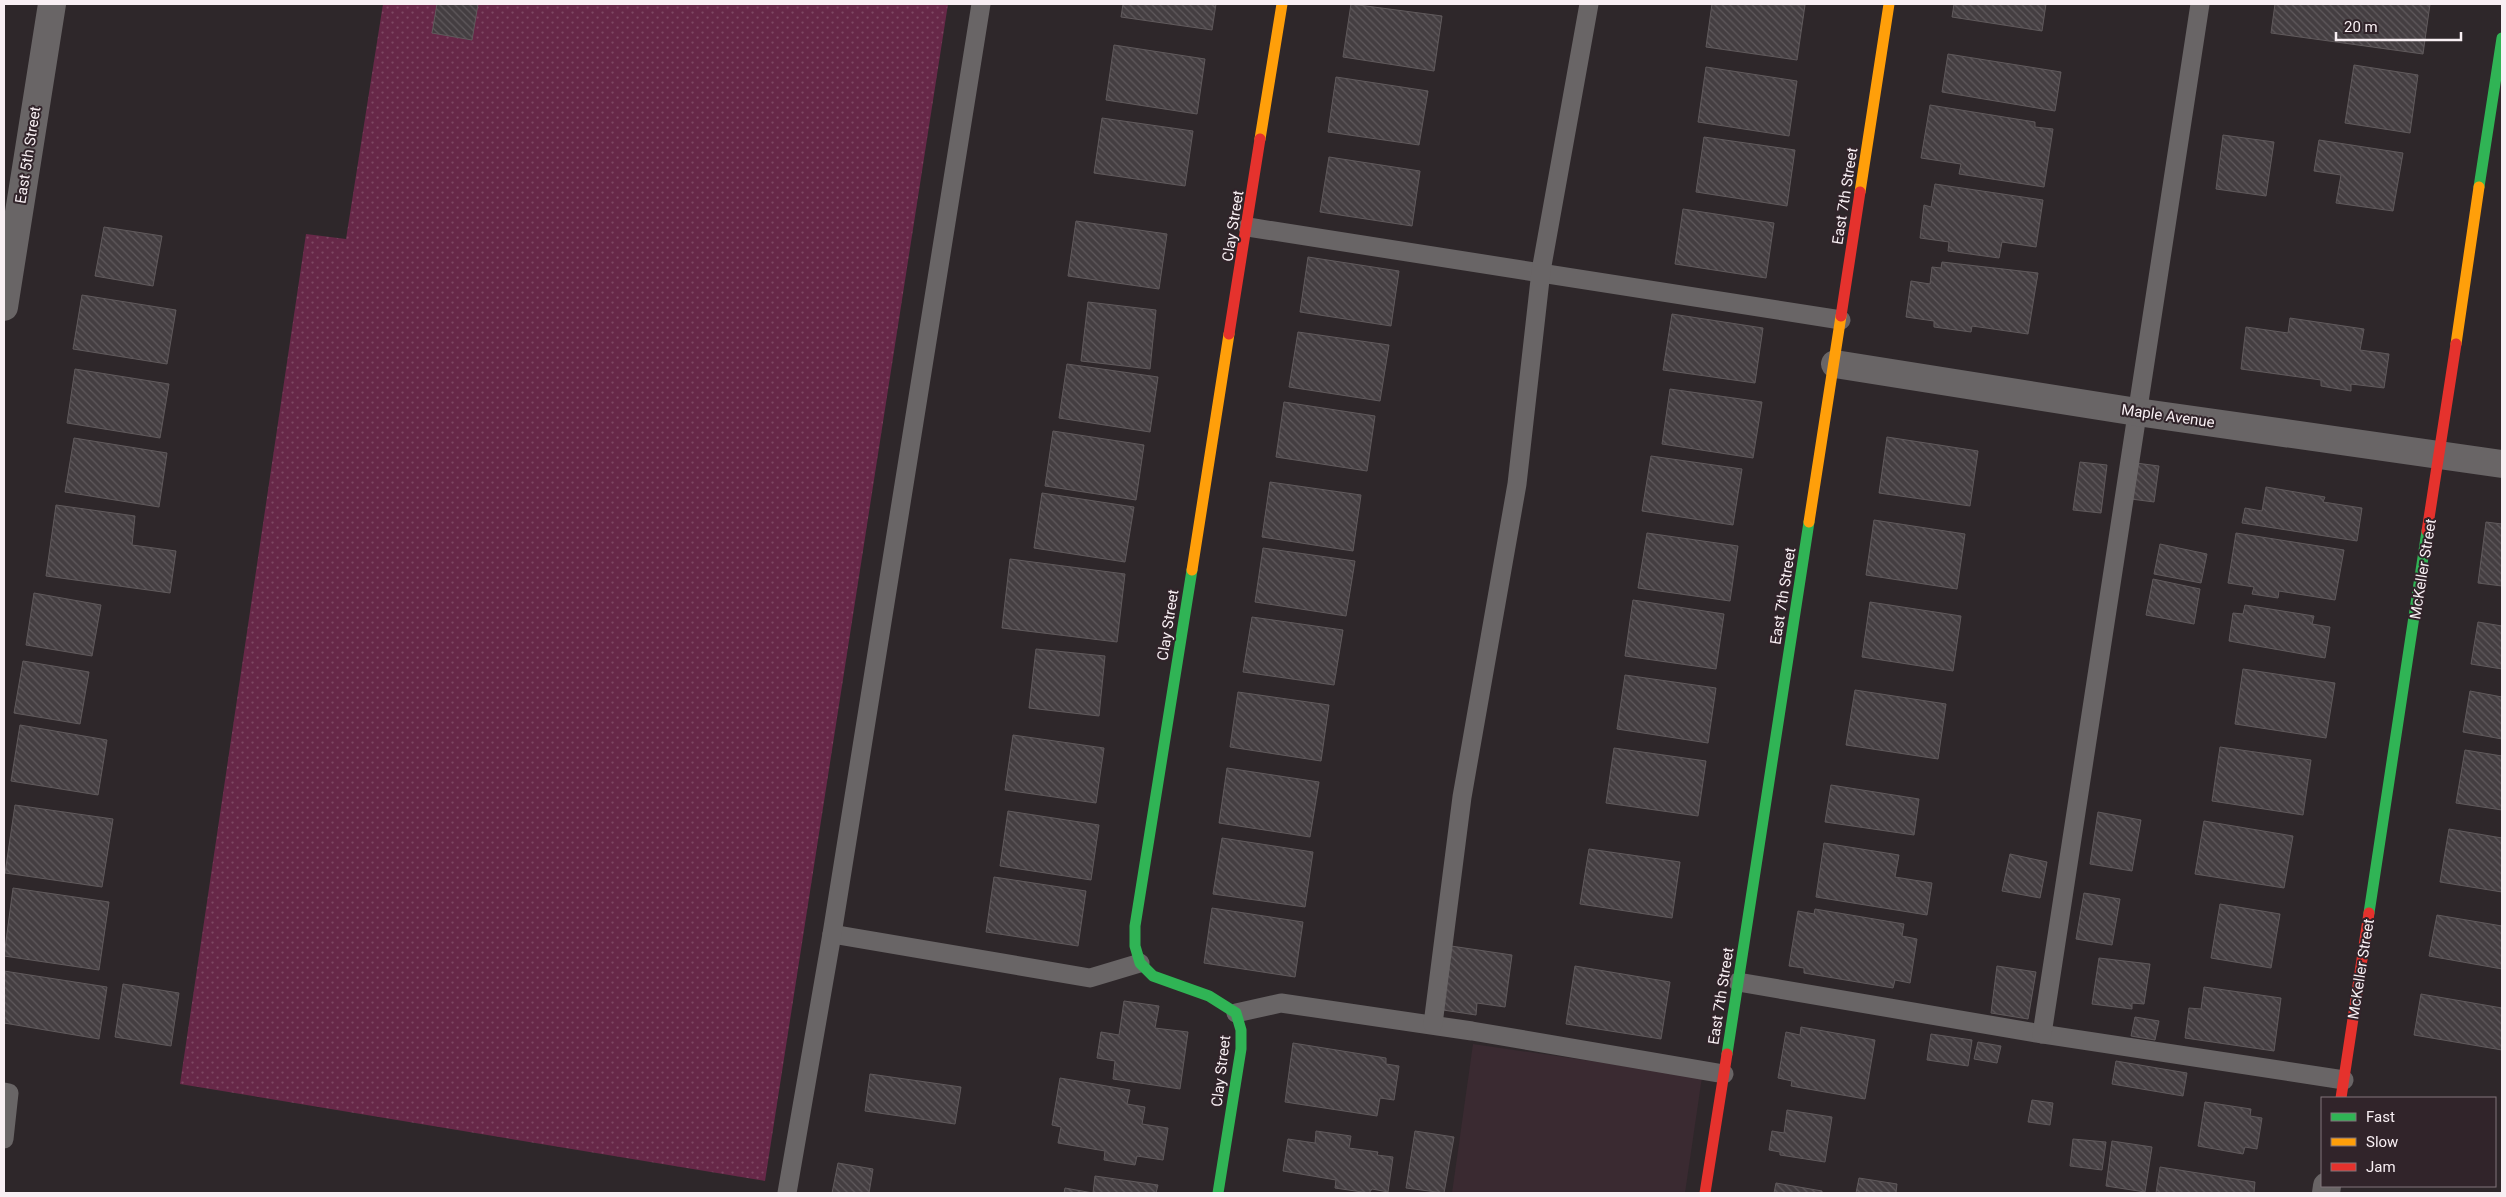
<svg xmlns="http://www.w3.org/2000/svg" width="2506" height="1197" font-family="Roboto,sans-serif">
<defs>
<pattern id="grass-dots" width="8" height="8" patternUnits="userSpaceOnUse" patternTransform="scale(1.25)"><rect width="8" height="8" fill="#672848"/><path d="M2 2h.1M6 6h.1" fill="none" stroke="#7e4863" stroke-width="1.8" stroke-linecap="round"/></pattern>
<pattern id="building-back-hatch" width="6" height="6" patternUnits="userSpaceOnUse" patternTransform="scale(1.25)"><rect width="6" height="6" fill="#443e41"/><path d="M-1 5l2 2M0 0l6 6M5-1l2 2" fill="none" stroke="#605a5d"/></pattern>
</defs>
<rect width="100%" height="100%" fill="#2e272a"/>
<path fill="#3a2a31" d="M 1473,1044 L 1702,1077 L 1685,1193 L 1452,1193 Z"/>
<path fill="url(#grass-dots)" d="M 383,4 L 948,4 L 765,1181 L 180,1084 L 306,234 L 346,239 Z"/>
<g fill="url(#building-back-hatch)" stroke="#605a5c">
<path d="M 437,4 L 478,4 L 472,40 L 432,33 Z"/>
<path d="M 1123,4 L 1216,4 L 1212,30 L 1121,17 Z"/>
<path d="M 1351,4 L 1442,16 L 1434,71 L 1343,57 Z"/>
<path d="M 1712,4 L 1805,5 L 1797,60 L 1706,47 Z"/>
<path d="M 1954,4 L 2046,4 L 2042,31 L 1952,17 Z"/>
<path d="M 2275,4 L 2430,4 L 2423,54 L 2271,33 Z"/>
<path d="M 1114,45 L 1205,59 L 1197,114 L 1106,100 Z"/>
<path d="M 1948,54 L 2061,72 L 2055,111 L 1942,92 Z"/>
<path d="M 2354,65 L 2418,75 L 2410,133 L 2345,123 Z"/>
<path d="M 1706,67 L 1797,81 L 1789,136 L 1698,122 Z"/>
<path d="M 1336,77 L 1428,91 L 1419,145 L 1328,132 Z"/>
<path d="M 1930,105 L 2035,122 L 2035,127 L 2053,129 L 2044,187 L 1959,174 L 1961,164 L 1921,158 Z"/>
<path d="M 1102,118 L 1193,131 L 1185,186 L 1094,173 Z"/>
<path d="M 2223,135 L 2274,142 L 2266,196 L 2216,189 Z"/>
<path d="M 1704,137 L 1795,150 L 1787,206 L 1696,192 Z"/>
<path d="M 2319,140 L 2403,153 L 2393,211 L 2336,203 L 2341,175 L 2314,171 Z"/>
<path d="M 1329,157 L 1420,171 L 1412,226 L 1320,212 Z"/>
<path d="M 1935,184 L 2043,200 L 2036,247 L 2002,242 L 1999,258 L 1948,251 L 1949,242 L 1920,238 L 1924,205 L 1931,207 Z"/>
<path d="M 1683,209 L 1774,223 L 1766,278 L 1675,264 Z"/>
<path d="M 1076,221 L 1167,234 L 1159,289 L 1068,276 Z"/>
<path d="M 104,227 L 162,236 L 153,286 L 95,276 Z"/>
<path d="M 1308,257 L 1399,271 L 1391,326 L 1300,312 Z"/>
<path d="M 1942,262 L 2038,273 L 2028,334 L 1972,326 L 1971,332 L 1934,327 L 1934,321 L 1906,317 L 1911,281 L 1930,284 L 1932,267 L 1941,268 Z"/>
<path d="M 82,295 L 176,310 L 167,364 L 73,349 Z"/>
<path d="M 1088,302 L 1156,310 L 1150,369 L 1081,361 Z"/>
<path d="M 1672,314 L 1763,328 L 1755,383 L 1663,370 Z"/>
<path d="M 2290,318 L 2364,329 L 2360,350 L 2389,354 L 2384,388 L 2351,384 L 2351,391 L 2321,386 L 2321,380 L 2241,369 L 2246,327 L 2288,333 Z"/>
<path d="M 1298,332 L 1389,345 L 1380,401 L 1289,387 Z"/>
<path d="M 1067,364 L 1158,377 L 1150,432 L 1059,418 Z"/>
<path d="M 75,369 L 169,384 L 160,438 L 67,423 Z"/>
<path d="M 1670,389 L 1762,402 L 1753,458 L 1662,444 Z"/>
<path d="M 1284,402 L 1375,416 L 1367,471 L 1276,457 Z"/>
<path d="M 1053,431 L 1144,445 L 1136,500 L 1045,486 Z"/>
<path d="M 1887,437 L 1978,451 L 1970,506 L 1879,493 Z"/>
<path d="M 74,438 L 167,453 L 159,507 L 65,492 Z"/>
<path d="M 1651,456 L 1742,469 L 1733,525 L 1642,511 Z"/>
<path d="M 2080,462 L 2107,465 L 2101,513 L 2073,510 Z"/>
<path d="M 2136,463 L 2159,466 L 2154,502 L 2131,499 Z"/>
<path d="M 1270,482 L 1361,495 L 1353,551 L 1262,537 Z"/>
<path d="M 2266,487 L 2325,497 L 2323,502 L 2362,508 L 2357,541 L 2242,523 L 2245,508 L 2262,511 Z"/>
<path d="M 1042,493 L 1134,507 L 1125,562 L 1034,548 Z"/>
<path d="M 56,505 L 135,516 L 132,545 L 176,551 L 170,593 L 46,576 Z"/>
<path d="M 1874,520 L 1965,534 L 1957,589 L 1866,575 Z"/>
<path d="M 2486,522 L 2502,524 L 2502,586 L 2478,583 Z"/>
<path d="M 1647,533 L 1738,546 L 1730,601 L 1638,588 Z"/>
<path d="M 2236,533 L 2344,550 L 2335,600 L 2279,591 L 2278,598 L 2252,594 L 2254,587 L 2228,583 Z"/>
<path d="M 2160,544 L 2207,554 L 2201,583 L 2154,574 Z"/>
<path d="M 1263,548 L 1355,561 L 1346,616 L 1255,602 Z"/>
<path d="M 1010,559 L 1125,574 L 1117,642 L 1002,628 Z"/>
<path d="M 2153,579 L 2200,589 L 2194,624 L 2146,615 Z"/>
<path d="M 34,593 L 101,605 L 92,656 L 26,645 Z"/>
<path d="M 1633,600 L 1724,614 L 1716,669 L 1625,656 Z"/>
<path d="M 1870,602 L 1961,616 L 1953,671 L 1862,657 Z"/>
<path d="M 2245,605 L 2314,616 L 2312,624 L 2330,627 L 2325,658 L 2229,641 L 2233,613 L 2243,614 Z"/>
<path d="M 1252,617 L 1343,630 L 1334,685 L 1243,672 Z"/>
<path d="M 2478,622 L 2502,626 L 2502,669 L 2471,664 Z"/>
<path d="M 1036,649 L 1105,656 L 1099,716 L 1029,708 Z"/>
<path d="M 23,661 L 89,672 L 80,724 L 14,713 Z"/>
<path d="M 2243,669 L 2335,683 L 2326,738 L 2235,724 Z"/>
<path d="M 1625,675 L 1716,688 L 1708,743 L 1617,729 Z"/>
<path d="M 1855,690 L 1946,704 L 1938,759 L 1846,745 Z"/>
<path d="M 2470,691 L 2502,697 L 2502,739 L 2463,732 Z"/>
<path d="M 1238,692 L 1329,705 L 1321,761 L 1230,747 Z"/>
<path d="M 20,725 L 107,740 L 98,795 L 11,781 Z"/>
<path d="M 1013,735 L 1104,748 L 1096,803 L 1005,790 Z"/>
<path d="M 2220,747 L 2311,760 L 2303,815 L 2212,801 Z"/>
<path d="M 1614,748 L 1706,761 L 1698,816 L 1606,803 Z"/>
<path d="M 2465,750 L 2502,756 L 2502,810 L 2456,803 Z"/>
<path d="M 1227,768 L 1319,782 L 1310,837 L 1219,823 Z"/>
<path d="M 1831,785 L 1919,799 L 1914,835 L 1825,822 Z"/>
<path d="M 15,805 L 113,819 L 102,887 L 5,873 Z"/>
<path d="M 1008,811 L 1099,825 L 1091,880 L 1000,866 Z"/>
<path d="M 2098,812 L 2141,820 L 2132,871 L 2090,864 Z"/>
<path d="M 2204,821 L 2293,836 L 2284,888 L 2195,874 Z"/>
<path d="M 2449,829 L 2502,838 L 2502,892 L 2440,882 Z"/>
<path d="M 1222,838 L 1313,852 L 1305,907 L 1213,894 Z"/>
<path d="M 1824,843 L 1899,855 L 1895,877 L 1932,883 L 1927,915 L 1816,897 Z"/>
<path d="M 1589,849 L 1680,862 L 1672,918 L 1580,904 Z"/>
<path d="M 2010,854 L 2047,862 L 2040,898 L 2002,891 Z"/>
<path d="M 994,877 L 1086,891 L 1078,946 L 986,932 Z"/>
<path d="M 13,888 L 109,902 L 99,970 L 4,956 Z"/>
<path d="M 2084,893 L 2120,899 L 2112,945 L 2076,939 Z"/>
<path d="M 2220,904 L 2280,914 L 2271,968 L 2211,958 Z"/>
<path d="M 1212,908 L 1303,922 L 1295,977 L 1204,963 Z"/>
<path d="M 1815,909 L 1904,924 L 1902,936 L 1917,939 L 1910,983 L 1895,980 L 1893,988 L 1804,973 L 1804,968 L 1789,966 L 1798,911 L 1814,914 Z"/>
<path d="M 2437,915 L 2502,926 L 2502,969 L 2429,956 Z"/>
<path d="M 1451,946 L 1512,955 L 1505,1007 L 1477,1003 L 1476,1015 L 1443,1010 Z"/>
<path d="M 2099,958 L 2150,964 L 2144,1004 L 2132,1003 L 2132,1009 L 2092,1004 Z"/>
<path d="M 1575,966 L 1670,982 L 1661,1039 L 1566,1024 Z"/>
<path d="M 1997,966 L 2036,972 L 2028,1019 L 1991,1013 Z"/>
<path d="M 4,971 L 107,987 L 99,1039 L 4,1023 Z"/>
<path d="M 123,984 L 179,993 L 171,1046 L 115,1037 Z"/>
<path d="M 2204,987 L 2281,998 L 2274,1051 L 2185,1038 L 2189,1008 L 2201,1009 Z"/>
<path d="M 2421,994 L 2502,1008 L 2502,1050 L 2414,1035 Z"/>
<path d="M 1124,1001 L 1159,1006 L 1155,1028 L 1188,1032 L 1180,1089 L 1113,1079 L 1115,1061 L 1097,1058 L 1101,1032 L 1119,1035 Z"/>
<path d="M 2135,1017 L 2159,1021 L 2155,1040 L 2131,1036 Z"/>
<path d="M 1801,1027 L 1875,1040 L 1865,1099 L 1791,1086 L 1792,1081 L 1778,1078 L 1786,1032 L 1800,1035 Z"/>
<path d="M 1931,1034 L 1972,1040 L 1968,1066 L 1927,1060 Z"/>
<path d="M 1978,1042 L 2001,1046 L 1997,1063 L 1974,1059 Z"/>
<path d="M 1293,1043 L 1386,1058 L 1386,1064 L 1399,1066 L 1394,1100 L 1380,1098 L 1377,1116 L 1285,1102 Z"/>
<path d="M 2116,1061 L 2187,1073 L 2183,1096 L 2112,1084 Z"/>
<path d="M 870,1074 L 961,1087 L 955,1124 L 865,1111 Z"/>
<path d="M 1060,1078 L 1130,1090 L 1127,1104 L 1145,1107 L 1142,1124 L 1168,1128 L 1163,1160 L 1137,1156 L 1135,1165 L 1104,1160 L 1105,1151 L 1058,1143 L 1061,1127 L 1052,1125 Z"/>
<path d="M 2032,1100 L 2053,1103 L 2050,1125 L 2028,1122 Z"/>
<path d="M 2205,1102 L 2251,1109 L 2250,1116 L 2262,1118 L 2257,1149 L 2245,1147 L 2243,1154 L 2198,1146 Z"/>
<path d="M 1787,1110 L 1832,1117 L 1825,1162 L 1780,1155 L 1780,1152 L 1769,1150 L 1772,1131 L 1784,1133 Z"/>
<path d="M 1316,1131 L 1351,1136 L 1349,1148 L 1378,1152 L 1377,1155 L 1393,1157 L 1388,1192 L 1372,1189 L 1369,1193 L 1335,1188 L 1336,1180 L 1283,1171 L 1288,1139 L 1315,1143 Z"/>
<path d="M 1415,1131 L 1454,1137 L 1444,1193 L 1406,1188 Z"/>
<path d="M 2073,1139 L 2106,1142 L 2102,1170 L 2070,1166 Z"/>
<path d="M 2112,1141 L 2152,1147 L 2145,1192 L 2106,1186 Z"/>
<path d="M 838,1163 L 873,1169 L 869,1193 L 832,1193 Z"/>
<path d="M 2160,1167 L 2255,1182 L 2254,1193 L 2156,1193 Z"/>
<path d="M 1095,1176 L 1158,1185 L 1156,1193 L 1064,1193 L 1065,1188 L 1093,1193 Z"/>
<path d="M 1859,1178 L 1897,1184 L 1896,1193 L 1856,1193 Z"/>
<path d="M 1776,1183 L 1822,1191 L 1822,1193 L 1774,1193 Z"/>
</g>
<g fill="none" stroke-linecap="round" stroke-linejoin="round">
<g stroke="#696566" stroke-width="19">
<path d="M 1248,227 L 1841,320"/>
<path d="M 832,934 L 1090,978 L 1140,963"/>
<path d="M 1738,982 L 2042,1034 L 2344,1080"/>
<path d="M 1236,1013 L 1281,1003 L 1472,1031 L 1724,1074"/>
<path d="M 1433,1024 L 1462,797 L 1517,484 L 1541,271 L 1589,4"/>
<path d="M 2042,1034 L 2200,4"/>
<path d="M 4,1092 L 9,1093 L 4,1139"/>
<path d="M 787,1193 L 832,934 L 981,4"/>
</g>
<g stroke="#696566" stroke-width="28">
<path d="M 4,307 L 52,4"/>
<path d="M 1835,364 L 2137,412 L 2502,464"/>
<path d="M 2326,1193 L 2327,1186"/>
</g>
<g stroke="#30b455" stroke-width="11">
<path d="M 2479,187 L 2502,38"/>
<path d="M 1192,570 L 1135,926 L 1135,946 L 1140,963 L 1153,976 L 1209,996 L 1236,1013 L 1241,1030 L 1241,1049 L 1218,1193"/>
<path d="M 2369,913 L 2427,531"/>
<path d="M 1727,1054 L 1809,522"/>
</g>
<g stroke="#ff9f0a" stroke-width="11">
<path d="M 1260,139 L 1282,4"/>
<path d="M 1860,192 L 1889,4"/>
<path d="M 2456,344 L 2479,187"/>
<path d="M 1809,522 L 1841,316"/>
<path d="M 1192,570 L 1229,334"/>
</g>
<g stroke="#e5322d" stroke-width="11">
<path d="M 1841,316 L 1860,192"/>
<path d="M 1229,334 L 1260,139"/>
<path d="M 2427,531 L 2456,344"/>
<path d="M 2341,1098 L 2369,913"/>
<path d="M 1705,1193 L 1727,1054"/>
</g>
</g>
<g text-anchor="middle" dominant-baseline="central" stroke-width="4" stroke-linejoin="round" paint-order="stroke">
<g font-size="15" fill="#f8eff3" stroke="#31242a">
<text transform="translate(28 155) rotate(-81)">East 5th Street</text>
<text transform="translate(1845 196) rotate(-81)">East 7th Street</text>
<text transform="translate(1233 226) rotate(-81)">Clay Street</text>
<text transform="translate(2168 416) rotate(8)">Maple Avenue</text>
<text transform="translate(2423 569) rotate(-81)">McKeller Street</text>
<text transform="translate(1783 596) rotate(-81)">East 7th Street</text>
<text transform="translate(1168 625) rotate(-81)">Clay Street</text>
<text transform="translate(2361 969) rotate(-81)">McKeller Street</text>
<text transform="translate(1721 996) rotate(-81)">East 7th Street</text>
<text transform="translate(1221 1071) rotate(-83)">Clay Street</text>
</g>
</g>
<rect width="2506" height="1197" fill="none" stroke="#f8eff3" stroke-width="10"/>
<rect x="2321" y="1097" width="175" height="90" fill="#31242a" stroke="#81757a"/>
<rect x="2331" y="1113" width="25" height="8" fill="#30b455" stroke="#81757a"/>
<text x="2366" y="1122" font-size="15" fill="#f8eff3">Fast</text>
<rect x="2331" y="1138" width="25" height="8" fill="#ff9f0a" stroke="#81757a"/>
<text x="2366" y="1147" font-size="15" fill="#f8eff3">Slow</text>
<rect x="2331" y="1163" width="25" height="8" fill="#e5322d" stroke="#81757a"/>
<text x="2366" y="1172" font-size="15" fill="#f8eff3">Jam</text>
<path d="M2336 32v8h125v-8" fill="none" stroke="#f8eff3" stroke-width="2.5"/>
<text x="2344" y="32" font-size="15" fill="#f8eff3" stroke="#31242a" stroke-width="4" paint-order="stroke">20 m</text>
</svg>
